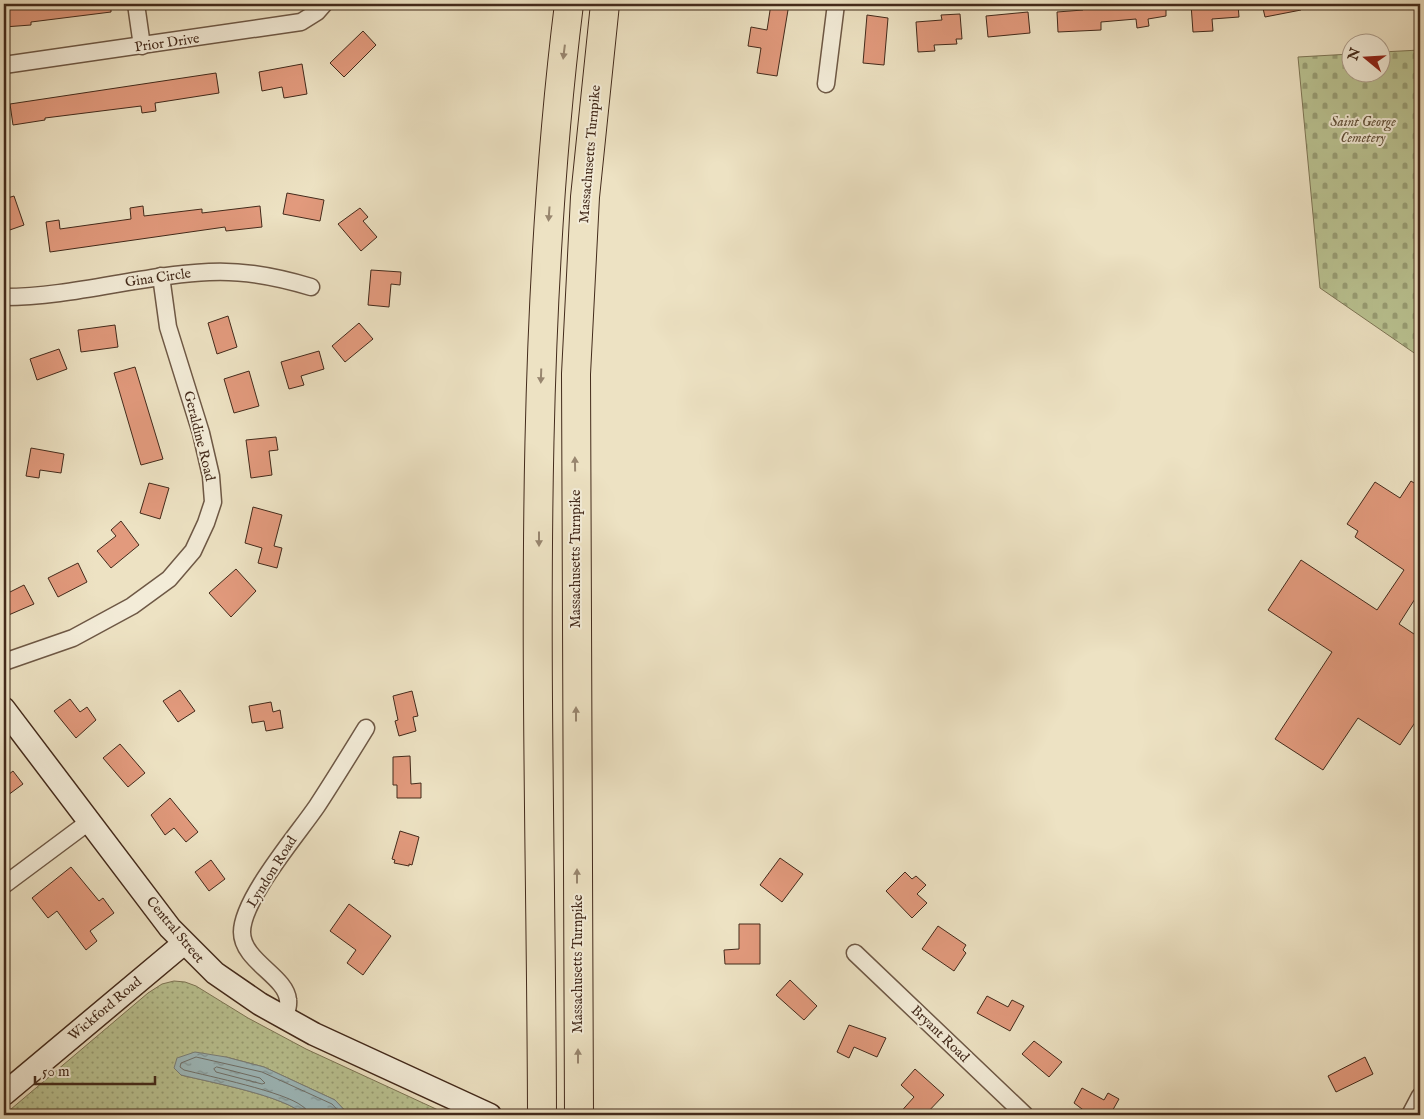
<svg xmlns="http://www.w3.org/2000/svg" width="1424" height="1119" font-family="'IM FELL English',serif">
<defs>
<pattern id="cemetery-stones" width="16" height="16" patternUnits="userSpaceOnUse" patternTransform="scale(1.25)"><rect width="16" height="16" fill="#bac392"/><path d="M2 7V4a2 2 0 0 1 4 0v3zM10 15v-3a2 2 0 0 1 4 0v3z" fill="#999f76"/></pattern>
<pattern id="park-dots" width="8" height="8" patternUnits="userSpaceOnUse" patternTransform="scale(1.25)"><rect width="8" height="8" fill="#bac392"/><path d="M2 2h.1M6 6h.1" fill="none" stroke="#999f76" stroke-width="1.8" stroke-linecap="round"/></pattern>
<pattern id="water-ripples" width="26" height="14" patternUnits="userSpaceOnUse" patternTransform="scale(1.25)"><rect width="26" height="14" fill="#9ebbbe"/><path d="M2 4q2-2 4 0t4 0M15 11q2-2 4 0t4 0" fill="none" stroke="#82989a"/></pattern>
</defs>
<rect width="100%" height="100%" fill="#ede2c3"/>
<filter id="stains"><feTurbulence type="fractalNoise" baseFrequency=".004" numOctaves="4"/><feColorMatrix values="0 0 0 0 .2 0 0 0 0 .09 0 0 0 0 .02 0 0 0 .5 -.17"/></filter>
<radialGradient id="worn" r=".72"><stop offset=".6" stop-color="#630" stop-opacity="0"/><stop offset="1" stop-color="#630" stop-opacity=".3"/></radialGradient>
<path fill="url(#cemetery-stones)" stroke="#7e7656" d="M 1420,50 L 1420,357 L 1320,288 L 1298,57 L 1351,54 L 1352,72 L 1382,72 L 1382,52 Z"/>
<path fill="url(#park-dots)" stroke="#7e7656" d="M 174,981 L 185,982 L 196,986 L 248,1018 L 306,1049 L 449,1115 L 349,1115 L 335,1100 L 264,1067 L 226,1057 L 181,1075 C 209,1082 286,1096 304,1115 L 4,1115 L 148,993 L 162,984 Z"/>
<path fill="url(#water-ripples)" stroke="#7a817d" d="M 195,1052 L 226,1057 L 264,1067 L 335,1100 L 349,1115 L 304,1115 C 286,1096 209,1082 181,1075 L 174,1068 L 177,1058 Z"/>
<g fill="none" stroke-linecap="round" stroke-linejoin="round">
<g stroke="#70726c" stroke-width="1">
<path d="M 217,1067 L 260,1078 L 265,1083 L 262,1084 L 216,1072 L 214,1069 Z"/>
<path d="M 308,1115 C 307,1111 306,1108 302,1106 C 285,1092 208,1076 184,1070 L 180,1067 L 181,1063 L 196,1057 L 262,1072 L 332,1104 L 342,1115"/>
</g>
</g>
<g fill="#e29a7d" stroke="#432a1b">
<path d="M 40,4 L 111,4 L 111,12 L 31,22 L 31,25 L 4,27 L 4,6 Z"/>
<path d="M 771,4 L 789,4 L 777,76 L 757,73 L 761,48 L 748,46 L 751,27 L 767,30 Z"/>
<path d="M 1083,4 L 1166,4 L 1166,16 L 1148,19 L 1149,26 L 1137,28 L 1136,19 L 1101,22 L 1101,30 L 1058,32 L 1057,12 L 1083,10 Z"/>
<path d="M 1191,4 L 1238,4 L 1239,17 L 1212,19 L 1213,31 L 1193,32 Z"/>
<path d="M 1262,4 L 1301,4 L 1301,10 L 1265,17 Z"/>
<path d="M 1028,12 L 1030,33 L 988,37 L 986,16 Z"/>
<path d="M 960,14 L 962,39 L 956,39 L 957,44 L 934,45 L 935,51 L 918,52 L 916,22 L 942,20 L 941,15 Z"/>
<path d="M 867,15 L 888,18 L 884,65 L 863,63 Z"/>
<path d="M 363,31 L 376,45 L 344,77 L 330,63 Z"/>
<path d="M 302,64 L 307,94 L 284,98 L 282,87 L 262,91 L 259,72 Z"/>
<path d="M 216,73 L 219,93 L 155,103 L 156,111 L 142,113 L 141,106 L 45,118 L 45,120 L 13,125 L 10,104 Z"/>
<path d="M 287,193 L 324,200 L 320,221 L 283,214 Z"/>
<path d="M 14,196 L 24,225 L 4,232 L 4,199 Z"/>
<path d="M 143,206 L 144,216 L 202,209 L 202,213 L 260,206 L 262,227 L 226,231 L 225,227 L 50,252 L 46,222 L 59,220 L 60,229 L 131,219 L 130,208 Z"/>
<path d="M 360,208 L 368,217 L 363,221 L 377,237 L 361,251 L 338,224 Z"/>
<path d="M 371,270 L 401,272 L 400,285 L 391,284 L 389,307 L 368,305 Z"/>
<path d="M 228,316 L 237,347 L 217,354 L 208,323 Z"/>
<path d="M 359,323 L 373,339 L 345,362 L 332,346 Z"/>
<path d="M 115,325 L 118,347 L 81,352 L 78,330 Z"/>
<path d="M 59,349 L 67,369 L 37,380 L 30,359 Z"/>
<path d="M 319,351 L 324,369 L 301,376 L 304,385 L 289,389 L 281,362 Z"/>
<path d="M 135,367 L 163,459 L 141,465 L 114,373 Z"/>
<path d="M 249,371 L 259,406 L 234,413 L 224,379 Z"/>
<path d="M 276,437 L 278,450 L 269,451 L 272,475 L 251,478 L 246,440 Z"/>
<path d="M 31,448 L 64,454 L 61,473 L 40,470 L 39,478 L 26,476 Z"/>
<path d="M 1411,481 L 1420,487 L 1420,591 L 1399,624 L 1420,638 L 1420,715 L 1400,745 L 1358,718 L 1323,770 L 1275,739 L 1332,652 L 1268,610 L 1301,560 L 1377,610 L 1404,570 L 1355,537 L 1358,531 L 1347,524 L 1375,482 L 1400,498 Z"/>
<path d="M 149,483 L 169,488 L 160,519 L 140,513 Z"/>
<path d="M 253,507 L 282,515 L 274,546 L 282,548 L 277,568 L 258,563 L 262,548 L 245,543 Z"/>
<path d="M 121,521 L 139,545 L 111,568 L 97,551 L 116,536 L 111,530 Z"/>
<path d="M 78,563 L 87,582 L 58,597 L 48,578 Z"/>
<path d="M 236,569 L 256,591 L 231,617 L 209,593 Z"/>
<path d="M 24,585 L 34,604 L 4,617 L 4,595 Z"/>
<path d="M 180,690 L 195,711 L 178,722 L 163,701 Z"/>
<path d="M 412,691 L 418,716 L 413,717 L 416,731 L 399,736 L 395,721 L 398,720 L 393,696 Z"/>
<path d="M 70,699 L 80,712 L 87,707 L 96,720 L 76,738 L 54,711 Z"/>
<path d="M 271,702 L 273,712 L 280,710 L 283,728 L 266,731 L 264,721 L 252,723 L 249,706 Z"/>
<path d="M 120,744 L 145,773 L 128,787 L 103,758 Z"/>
<path d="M 410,756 L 411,784 L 421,783 L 421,798 L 397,798 L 397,785 L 393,785 L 393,757 Z"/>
<path d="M 13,771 L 23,784 L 4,798 L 4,778 Z"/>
<path d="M 170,798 L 198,832 L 186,842 L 174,828 L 165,835 L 151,815 Z"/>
<path d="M 400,831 L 419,837 L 412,865 L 409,864 L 409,866 L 394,863 L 395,860 L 392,859 Z"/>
<path d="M 780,858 L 803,874 L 782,902 L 760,885 Z"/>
<path d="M 211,860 L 225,879 L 209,891 L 195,872 Z"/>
<path d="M 71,867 L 99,901 L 103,898 L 114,913 L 90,931 L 97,941 L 86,950 L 57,911 L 48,918 L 32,898 Z"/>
<path d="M 905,872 L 912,879 L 916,876 L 926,885 L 917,894 L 927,903 L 912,918 L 886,891 Z"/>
<path d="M 349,904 L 391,936 L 363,975 L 347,963 L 356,950 L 330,931 Z"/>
<path d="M 739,924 L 760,924 L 760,964 L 725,964 L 724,950 L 739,949 Z"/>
<path d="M 938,926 L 966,945 L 963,950 L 966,953 L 954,971 L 922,949 Z"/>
<path d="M 790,980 L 817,1006 L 804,1020 L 776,995 Z"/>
<path d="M 987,996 L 1008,1007 L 1012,1000 L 1024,1006 L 1010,1031 L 977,1013 Z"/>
<path d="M 849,1025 L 886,1038 L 877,1057 L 854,1047 L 849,1058 L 837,1052 Z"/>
<path d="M 1034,1041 L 1062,1062 L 1049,1077 L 1022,1054 Z"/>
<path d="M 1365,1057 L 1373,1074 L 1336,1092 L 1328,1076 Z"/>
<path d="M 915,1069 L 944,1095 L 925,1115 L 898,1115 L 914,1097 L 901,1085 Z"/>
<path d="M 1082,1088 L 1104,1100 L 1108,1093 L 1119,1099 L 1110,1115 L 1090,1115 L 1074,1103 Z"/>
</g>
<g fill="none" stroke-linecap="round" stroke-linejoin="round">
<g stroke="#6e5845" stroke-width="19">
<g id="street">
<path d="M 136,4 L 142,46"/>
<path d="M 4,65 L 301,22 L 317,12 L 324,4"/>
<path d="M 826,84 L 836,4"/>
<path d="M 4,297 C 73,297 140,275 209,272 C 244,270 278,277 311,287"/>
<path d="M 4,662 L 73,638 L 132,606 L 169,579 L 193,551 L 206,523 L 213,502 L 211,476 L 201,433 L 168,327 L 161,276"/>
<path d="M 4,885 L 90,821"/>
<path d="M 855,953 L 1025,1115"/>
<path d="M 284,1019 C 286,1013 289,1007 288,1000 C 286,976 242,961 242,932 C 242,899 298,834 317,806 C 334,780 350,754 366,728"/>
<path d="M 1410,1115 L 1420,1096"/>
</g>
</g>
<g stroke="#432a1b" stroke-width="25">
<g id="secondary">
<path d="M 4,709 L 170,928 L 215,973 L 260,1004 L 314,1034 L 490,1115"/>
<path d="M 4,1094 L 183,944"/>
</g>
</g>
<g stroke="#432a1b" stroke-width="30">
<g id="highway">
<path d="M 542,1115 C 541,745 523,372 569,4"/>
<path d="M 579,1115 L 576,374 L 585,197 L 605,4"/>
</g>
</g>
<use href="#street" stroke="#f3ecd8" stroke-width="16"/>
<use href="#secondary" stroke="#f3ecd8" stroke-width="22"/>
<use href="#highway" stroke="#ede2c3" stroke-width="28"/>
</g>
<defs><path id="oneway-solid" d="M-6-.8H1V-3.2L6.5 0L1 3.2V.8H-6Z" transform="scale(1.25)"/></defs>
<g fill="#98866f">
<use href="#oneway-solid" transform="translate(564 52) rotate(97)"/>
<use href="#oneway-solid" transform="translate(549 214) rotate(94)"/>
<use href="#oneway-solid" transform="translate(541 376) rotate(92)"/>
<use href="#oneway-solid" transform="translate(575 464) rotate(-91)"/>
<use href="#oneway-solid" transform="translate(539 539) rotate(90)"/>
<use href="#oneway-solid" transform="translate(576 714) rotate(-90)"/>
<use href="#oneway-solid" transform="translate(577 876) rotate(-90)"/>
<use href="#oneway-solid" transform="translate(578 1056) rotate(-90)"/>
</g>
<g text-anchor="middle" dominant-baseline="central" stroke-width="4" stroke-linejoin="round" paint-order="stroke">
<g font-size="14" fill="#432a1b" stroke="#f3ecd8">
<text transform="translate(167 43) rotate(-8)">Prior Drive</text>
<text transform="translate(590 154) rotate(-85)">Massachusetts Turnpike</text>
<text transform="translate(158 278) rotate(-8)">Gina Circle</text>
<text transform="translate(199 436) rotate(76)">Geraldine Road</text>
<text transform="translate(576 559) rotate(-90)">Massachusetts Turnpike</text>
<text transform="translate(272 872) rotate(-58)">Lyndon Road</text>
<text transform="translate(175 930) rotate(50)">Central Street</text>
<text transform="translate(578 964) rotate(-90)">Massachusetts Turnpike</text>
<text transform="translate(105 1009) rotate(-40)">Wickford Road</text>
<text transform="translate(940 1034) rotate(44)">Bryant Road</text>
</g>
<g font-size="14" font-style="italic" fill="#615039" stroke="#f3ecd8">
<text x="1363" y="122">Saint George<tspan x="1363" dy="16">Cemetery</tspan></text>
</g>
</g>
<rect width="1424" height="1119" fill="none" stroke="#ede2c3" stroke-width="20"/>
<rect x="5" y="5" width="1414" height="1109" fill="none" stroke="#432a1b" stroke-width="2.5"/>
<rect x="10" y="10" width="1404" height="1099" fill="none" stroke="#432a1b"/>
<g transform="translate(1366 58) rotate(288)"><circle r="24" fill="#f3ecd8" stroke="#ad9e8c"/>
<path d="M0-4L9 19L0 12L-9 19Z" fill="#8f2418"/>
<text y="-8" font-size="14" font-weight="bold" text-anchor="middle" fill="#432a1b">N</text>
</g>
<path d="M35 1076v8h120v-8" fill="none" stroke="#432a1b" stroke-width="2.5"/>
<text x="42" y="1076" font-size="15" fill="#432a1b" stroke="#f3ecd8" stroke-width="4" paint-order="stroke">50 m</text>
<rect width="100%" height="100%" filter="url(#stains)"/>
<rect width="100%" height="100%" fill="url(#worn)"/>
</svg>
